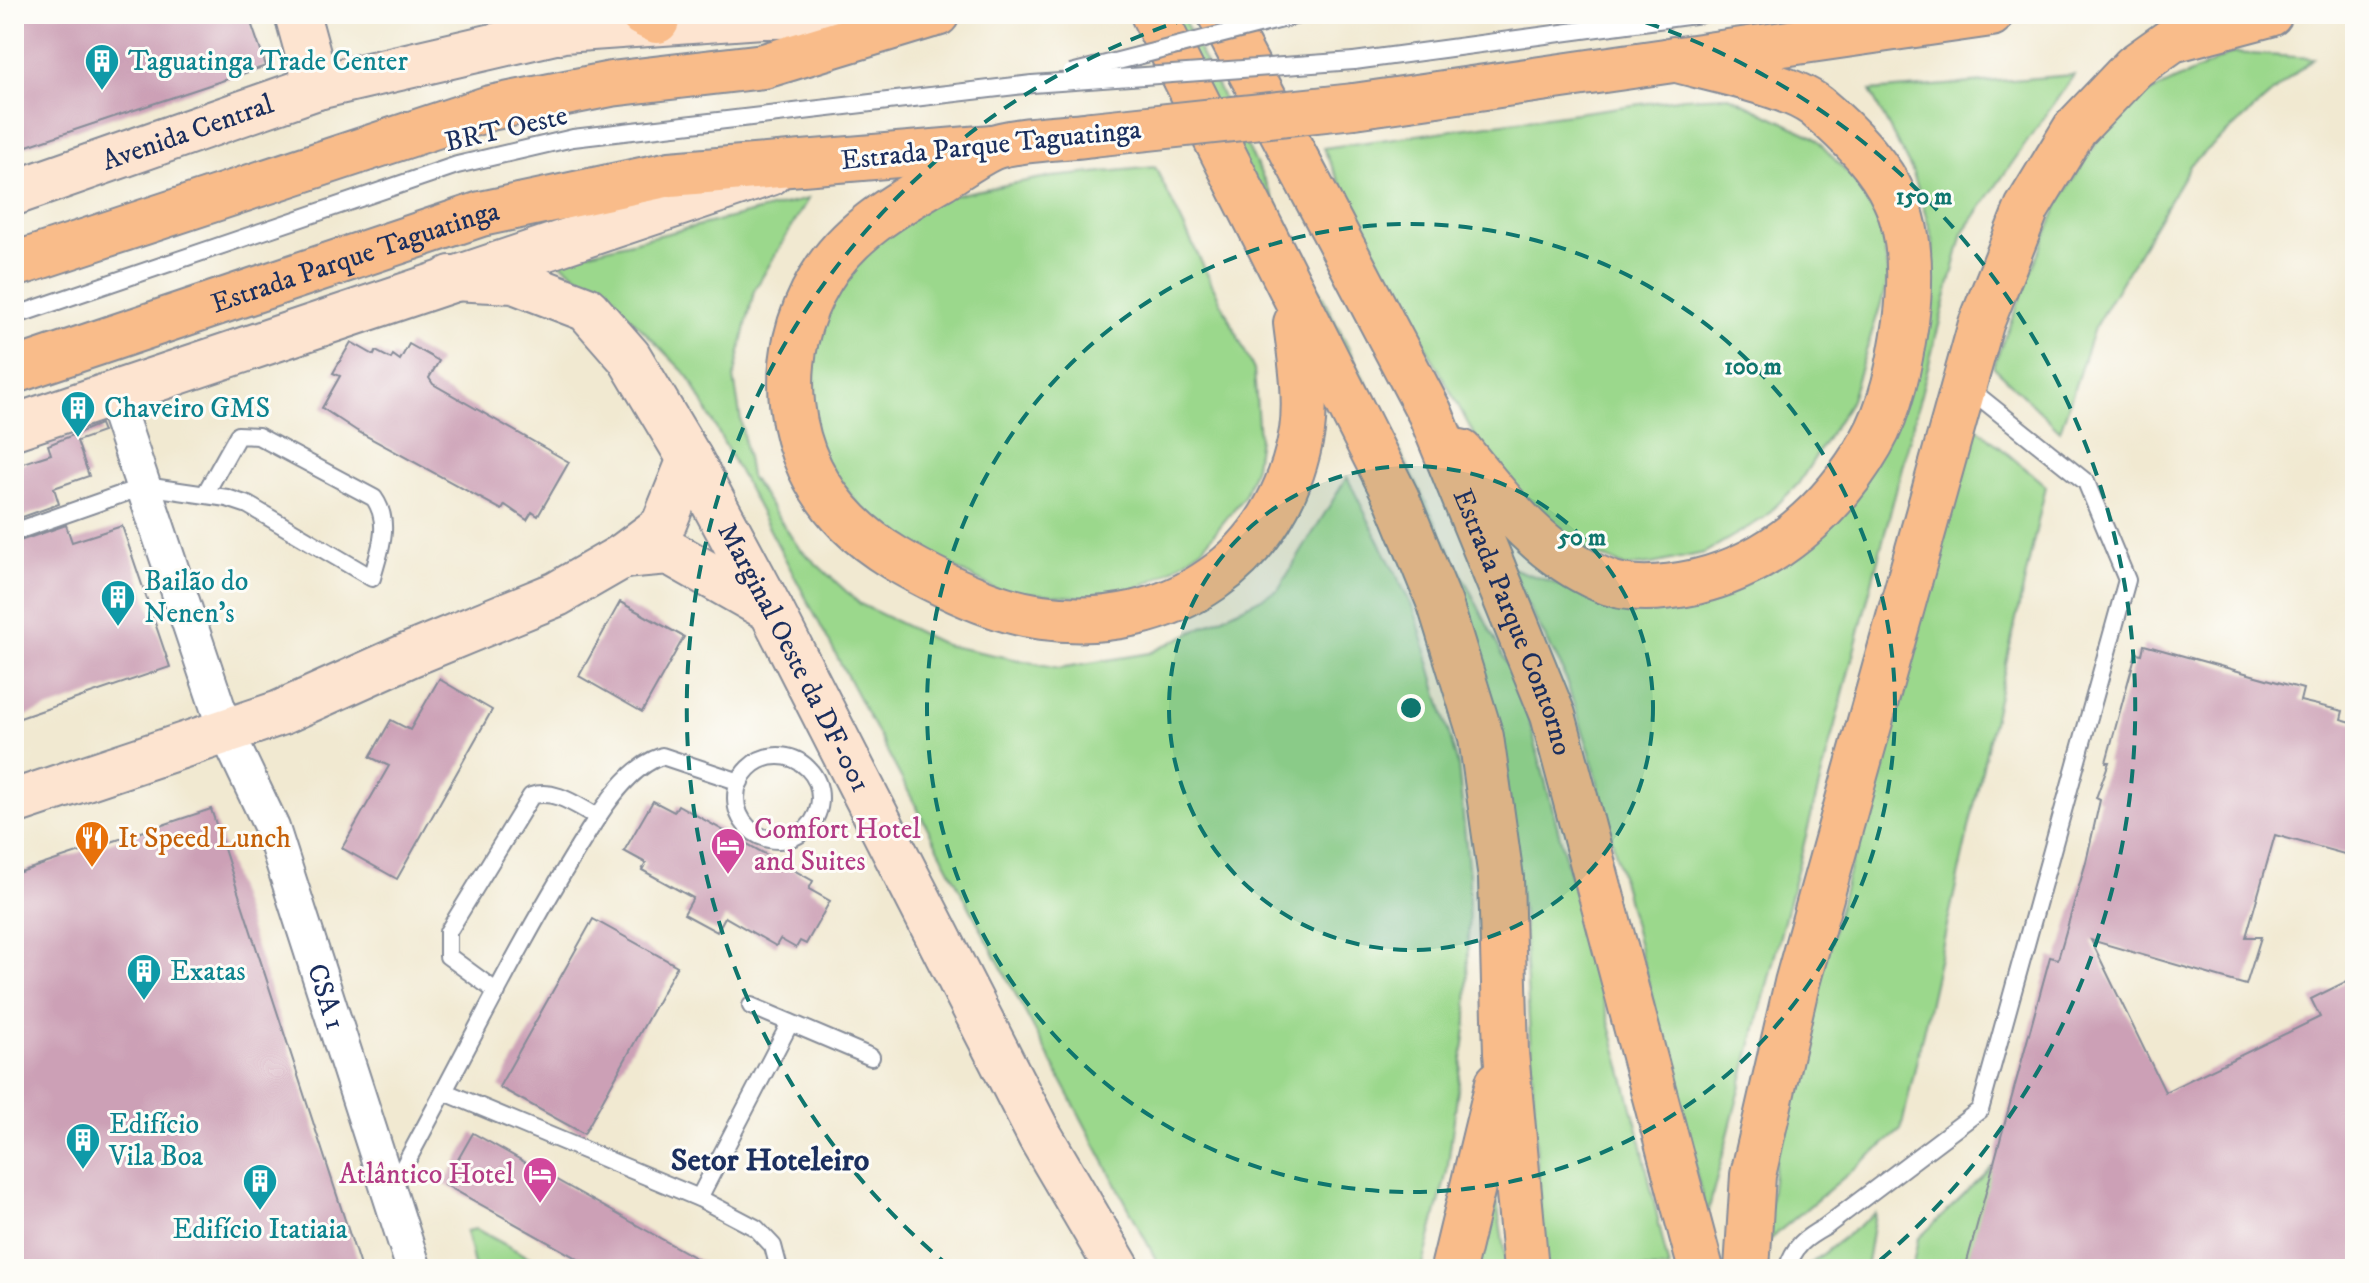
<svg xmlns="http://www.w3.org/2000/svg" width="2369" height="1283" font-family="'IM FELL DW Pica',serif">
<rect width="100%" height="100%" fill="#fdfcf7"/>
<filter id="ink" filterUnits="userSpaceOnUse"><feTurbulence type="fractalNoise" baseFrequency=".0125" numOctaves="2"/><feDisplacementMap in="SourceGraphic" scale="16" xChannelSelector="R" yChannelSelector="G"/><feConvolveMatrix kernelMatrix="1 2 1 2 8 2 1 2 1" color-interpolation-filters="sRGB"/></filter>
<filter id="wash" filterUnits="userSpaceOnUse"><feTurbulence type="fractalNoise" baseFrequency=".006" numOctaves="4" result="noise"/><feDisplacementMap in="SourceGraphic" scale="32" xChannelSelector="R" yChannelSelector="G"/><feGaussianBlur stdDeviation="1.8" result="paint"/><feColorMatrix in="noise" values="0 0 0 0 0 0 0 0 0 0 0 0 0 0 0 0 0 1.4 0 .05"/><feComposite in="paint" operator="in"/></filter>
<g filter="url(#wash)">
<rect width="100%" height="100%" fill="#f1e9d1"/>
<g fill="#9bd88c" stroke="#5b8475" stroke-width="2">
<path d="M 1163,14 L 1181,14 L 1522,694 L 1640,1138 L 1669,1269 L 1543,1269 L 1523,914 L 1491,705 Z"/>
<path d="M 2233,53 L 2313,58 L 2191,164 L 2094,328 L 2060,431 L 1993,366 L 2059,202 L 2119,107 Z"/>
<path d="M 2074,75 L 1963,233 L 1707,1216 L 1590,752 L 1561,666 L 1506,566 L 1616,605 L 1727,595 L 1916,365 L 1931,296 L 1933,240 L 1913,173 L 1870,91 Z"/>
<path d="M 1729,96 L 1814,137 L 1852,178 L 1880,222 L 1889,278 L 1850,402 L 1798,484 L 1764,518 L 1704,553 L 1652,564 L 1626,567 L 1567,542 L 1496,475 L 1363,231 L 1323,148 L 1684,98 Z"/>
<path d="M 1155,167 L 1254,370 L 1259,438 L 1255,466 L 1245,495 L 1202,549 L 1164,575 L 1129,592 L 1093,598 L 999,591 L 874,526 L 816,449 L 808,340 L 862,249 L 934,199 L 1042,178 Z"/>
<path d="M 808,199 L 754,291 L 734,378 L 750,476 L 799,548 L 860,604 L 945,645 L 1059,668 L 1150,653 L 1278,590 L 1347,477 L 1415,612 L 1458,766 L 1469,877 L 1467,1021 L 1447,1172 L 1422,1269 L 1161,1269 L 689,377 L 629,316 L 557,260 Z"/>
<path d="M 1969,421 L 2046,486 L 1901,1130 L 1765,1243 L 1778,1138 Z"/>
<path d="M 1997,1163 L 1971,1269 L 1912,1269 L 1918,1239 Z"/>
<path d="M 1495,1189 L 1507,1269 L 1473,1269 Z"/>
<path d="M 1875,1213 L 1866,1269 L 1804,1269 Z"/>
<path d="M 476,1229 L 551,1269 L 475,1269 L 466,1231 Z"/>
</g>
<g id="blocks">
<g fill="#cca0b6">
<path d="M 14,14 L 248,14 L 266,66 L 24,147 L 14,117 Z"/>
<path d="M 351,342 L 374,355 L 376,351 L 391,359 L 393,355 L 400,360 L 409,344 L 439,361 L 429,378 L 433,384 L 569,462 L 538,516 L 532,512 L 527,520 L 505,505 L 502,510 L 357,431 L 322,408 L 340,376 L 333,373 Z"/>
<path d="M 100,424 L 103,432 L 77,441 L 89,476 L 54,488 L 59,504 L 14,520 L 14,466 L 51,454 L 48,445 Z"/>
<path d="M 66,525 L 72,542 L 122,526 L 170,667 L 14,720 L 14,543 Z"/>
<path d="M 620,602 L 684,637 L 642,712 L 579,676 Z"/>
<path d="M 2144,645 L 2303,689 L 2300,701 L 2343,711 L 2341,719 L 2355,723 L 2355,857 L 2275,835 L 2246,937 L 2261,937 L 2246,985 L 2091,940 L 2165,1092 L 2320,1017 L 2311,999 L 2355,977 L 2355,1269 L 1965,1269 L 2050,957 L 2058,959 L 2086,862 L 2100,800 L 2096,798 L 2109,762 L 2106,762 L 2136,653 L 2142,654 Z"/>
<path d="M 439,679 L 492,710 L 397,879 L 342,848 L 389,766 L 370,757 L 391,720 L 410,730 Z"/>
<path d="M 653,801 L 674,812 L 678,805 L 813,881 L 809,889 L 830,901 L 806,944 L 800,941 L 796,948 L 780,939 L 776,946 L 725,917 L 717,932 L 684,914 L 693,898 L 642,870 L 646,863 L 624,851 Z"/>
<path d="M 211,809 L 361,1269 L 14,1269 L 14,874 Z"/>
<path d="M 593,919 L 677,966 L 584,1134 L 499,1087 Z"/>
<path d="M 473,1133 L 610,1210 L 715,1269 L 596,1269 L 444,1184 Z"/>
</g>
</g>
</g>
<g filter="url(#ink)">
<use href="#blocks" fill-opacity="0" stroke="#868c98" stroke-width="2"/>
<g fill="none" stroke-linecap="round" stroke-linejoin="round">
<g stroke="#868c98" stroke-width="20">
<g id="lane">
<path d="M 1354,61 L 1702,14"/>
<path d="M 14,316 L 457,165 L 573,138 L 1032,84"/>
<path d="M 14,532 L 145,486 L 227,498 L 248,505 L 372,578 C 379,552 392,523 374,498 L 258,436 L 238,435 L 205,494"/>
<circle cx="778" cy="798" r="42"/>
<path d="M 497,992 L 448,956 L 448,932 L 531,796 C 555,788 577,806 598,817"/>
<path d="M 751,1006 L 871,1057"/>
<path d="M 445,1092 L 699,1198 L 756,1228 L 773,1246 L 779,1269"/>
<path d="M 391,1190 C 459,1067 520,937 597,818 C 612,795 634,765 662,756 L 740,782"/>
<path d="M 699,1198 L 790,1023"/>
<path d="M 1787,1269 C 1794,1246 1805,1238 1825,1227 L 1980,1110 L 2127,580 L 2086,482 L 1967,387"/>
</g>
</g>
<g stroke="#868c98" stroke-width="38">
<g id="street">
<path id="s1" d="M 113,396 L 225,729 L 272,828 L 414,1269"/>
</g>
</g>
<g stroke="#868c98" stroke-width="48">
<g id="secondary">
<path d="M 297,14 L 317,87"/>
<path id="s2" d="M 14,193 L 317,87 L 563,30 L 762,16 L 915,15"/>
<path id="s3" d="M 451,278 L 514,281 L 587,309 L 629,357 L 690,459 L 771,610 L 1040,1136 L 1118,1269"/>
<path d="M 14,427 L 770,173"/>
<path d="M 623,556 L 669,552 L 771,610"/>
<path d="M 14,802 L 280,713 L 409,655 L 557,594 L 623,556 L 663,526 L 690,459"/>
</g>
</g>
<g stroke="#868c98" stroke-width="48">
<g id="primary">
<path d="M 14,265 L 490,108 L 611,84 L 764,66 L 932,15"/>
<path id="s4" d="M 14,371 L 481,214 L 670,174 L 993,147"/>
</g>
</g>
<g stroke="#868c98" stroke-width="48">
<g id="highway">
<path d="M 642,14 L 657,21"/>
<path d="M 1153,14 L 1397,499 L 1440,604 L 1481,737 L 1501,878 L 1506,1053 L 1526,1269"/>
<path id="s5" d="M 1220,14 L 1430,413 L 1553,715 L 1701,1269"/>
<path d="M 932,15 L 937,14"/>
<path d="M 1354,106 L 1991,14"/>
<path d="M 1092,134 C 1067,138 1012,139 991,148 C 974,156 958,168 942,178 C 896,205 849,231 821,278 C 773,357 783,457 849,523 C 876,550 912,569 945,585 C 976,600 1008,613 1042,617 C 1171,634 1280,561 1302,431 C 1307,396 1300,357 1296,323"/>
<path d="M 1461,452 C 1502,503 1539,553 1602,580 C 1630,593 1668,588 1696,582 C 1772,564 1832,511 1871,443 C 1892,407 1900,362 1906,322 C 1911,283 1912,234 1894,197 C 1878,162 1846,131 1816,106 C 1788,84 1709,69 1673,59"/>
<path d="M 1453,1269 L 1498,1083"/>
<path d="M 1747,1269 L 1753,1175 L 1797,983 L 1981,324 L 2027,208 L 2075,129 L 2134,67 L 2172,40 L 2270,14"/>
</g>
</g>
<use href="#lane" stroke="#fff" stroke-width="16"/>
<use href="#street" stroke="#fff" stroke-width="34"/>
<use href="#secondary" stroke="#fde4d0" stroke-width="44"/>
<use href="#primary" stroke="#f9bc8a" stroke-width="44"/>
<use href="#highway" stroke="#f9bc8a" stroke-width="44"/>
<g stroke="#868c98" stroke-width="20" stroke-linecap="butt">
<g id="lane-bridge">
<path d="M 1071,73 L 1302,14"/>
<path d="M 1032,84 L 1354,61"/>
</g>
</g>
<g stroke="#868c98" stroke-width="48" stroke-linecap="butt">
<path id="highway-bridge" d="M 1092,134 L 1354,106"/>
</g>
<use href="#lane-bridge" stroke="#fff" stroke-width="16"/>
<use href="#highway-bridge" stroke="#f9bc8a" stroke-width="44"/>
</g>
</g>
<circle cx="1411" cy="708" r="242" fill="#0f766e" fill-opacity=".12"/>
<g fill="none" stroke="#0f766e" stroke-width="4" stroke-dasharray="14 10">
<circle cx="1411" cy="708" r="242"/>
<circle cx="1411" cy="708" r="484"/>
<path d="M950 1267A725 725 0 0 1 1199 15M1623 15A725 725 0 0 1 1872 1267"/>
</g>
<defs>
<g id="building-pin" transform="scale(1.8)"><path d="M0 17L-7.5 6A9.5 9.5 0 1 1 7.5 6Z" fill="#0f9aa8" stroke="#fdfcf7"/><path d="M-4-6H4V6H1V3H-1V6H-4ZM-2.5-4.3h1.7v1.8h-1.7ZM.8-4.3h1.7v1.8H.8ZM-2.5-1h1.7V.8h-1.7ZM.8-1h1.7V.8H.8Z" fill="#fff"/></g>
<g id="restaurant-pin" transform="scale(1.8)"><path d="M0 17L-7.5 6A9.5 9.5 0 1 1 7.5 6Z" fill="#e8710a" stroke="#fdfcf7"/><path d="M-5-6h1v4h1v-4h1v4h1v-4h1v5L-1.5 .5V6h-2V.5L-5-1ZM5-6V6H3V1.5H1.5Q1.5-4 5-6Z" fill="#fff"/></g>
<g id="hotel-pin" transform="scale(1.8)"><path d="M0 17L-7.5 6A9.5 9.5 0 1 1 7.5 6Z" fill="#d1479c" stroke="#fdfcf7"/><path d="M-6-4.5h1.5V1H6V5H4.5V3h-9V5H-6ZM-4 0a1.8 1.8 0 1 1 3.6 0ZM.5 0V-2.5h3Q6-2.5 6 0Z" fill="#fff"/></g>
</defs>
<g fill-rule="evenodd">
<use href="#building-pin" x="102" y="61"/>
<use href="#building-pin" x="78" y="408"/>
<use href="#building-pin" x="118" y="597"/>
<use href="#restaurant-pin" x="92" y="838"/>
<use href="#hotel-pin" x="728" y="845"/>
<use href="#building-pin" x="144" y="971"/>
<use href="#building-pin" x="83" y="1140"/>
<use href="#hotel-pin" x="540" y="1174"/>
<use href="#building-pin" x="260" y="1181"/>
</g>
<g text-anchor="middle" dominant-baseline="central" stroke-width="6" stroke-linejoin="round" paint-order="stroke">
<g font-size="28" fill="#0d838f" stroke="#fdfcf7" text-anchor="start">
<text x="128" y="61">Taguatinga Trade Center</text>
<text x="104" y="408">Chaveiro GMS</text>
<text x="144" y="581">Bailão do<tspan x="144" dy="32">Nenen's</tspan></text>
<text x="170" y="971">Exatas</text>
<text x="109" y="1124">Edifício<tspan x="109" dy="32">Vila Boa</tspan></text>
<text x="260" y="1229" text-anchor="middle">Edifício Itatiaia</text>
</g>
<g font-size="28" fill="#1b2f5e" stroke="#fdfcf7">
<text transform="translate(506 129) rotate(-13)">BRT Oeste</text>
<text stroke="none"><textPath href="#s2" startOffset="184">Avenida Central</textPath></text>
<text transform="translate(991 145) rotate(-6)">Estrada Parque Taguatinga</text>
<text stroke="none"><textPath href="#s4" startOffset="360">Estrada Parque Taguatinga</textPath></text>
<text stroke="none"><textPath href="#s5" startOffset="676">Estrada Parque Contorno</textPath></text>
<text stroke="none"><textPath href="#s3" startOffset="548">Marginal Oeste da DF-001</textPath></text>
<text stroke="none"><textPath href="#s1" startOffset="638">CSA 1</textPath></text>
</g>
<g font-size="28" fill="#b23c85" stroke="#fdfcf7" text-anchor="start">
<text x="754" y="829">Comfort Hotel<tspan x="754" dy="32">and Suites</tspan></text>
<text x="514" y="1174" text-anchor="end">Atlântico Hotel</text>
</g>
<g font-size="28" fill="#c56008" stroke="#fdfcf7" text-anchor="start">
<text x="118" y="838">It Speed Lunch</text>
</g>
<g font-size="32" font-weight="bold" fill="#1b2f5e" stroke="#fdfcf7">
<text x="770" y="1161">Setor Hoteleiro</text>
</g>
</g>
<circle cx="1411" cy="708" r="12" fill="#0f766e" stroke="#fdfcf7" stroke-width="4"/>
<g font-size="24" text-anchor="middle" font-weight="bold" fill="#0f766e" stroke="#fdfcf7" stroke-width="6" stroke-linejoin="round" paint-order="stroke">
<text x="1924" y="204">150 m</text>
<text x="1753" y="374">100 m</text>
<text x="1582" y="545">50 m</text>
</g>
<rect width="2369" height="1283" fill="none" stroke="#fdfcf7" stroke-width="48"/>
</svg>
